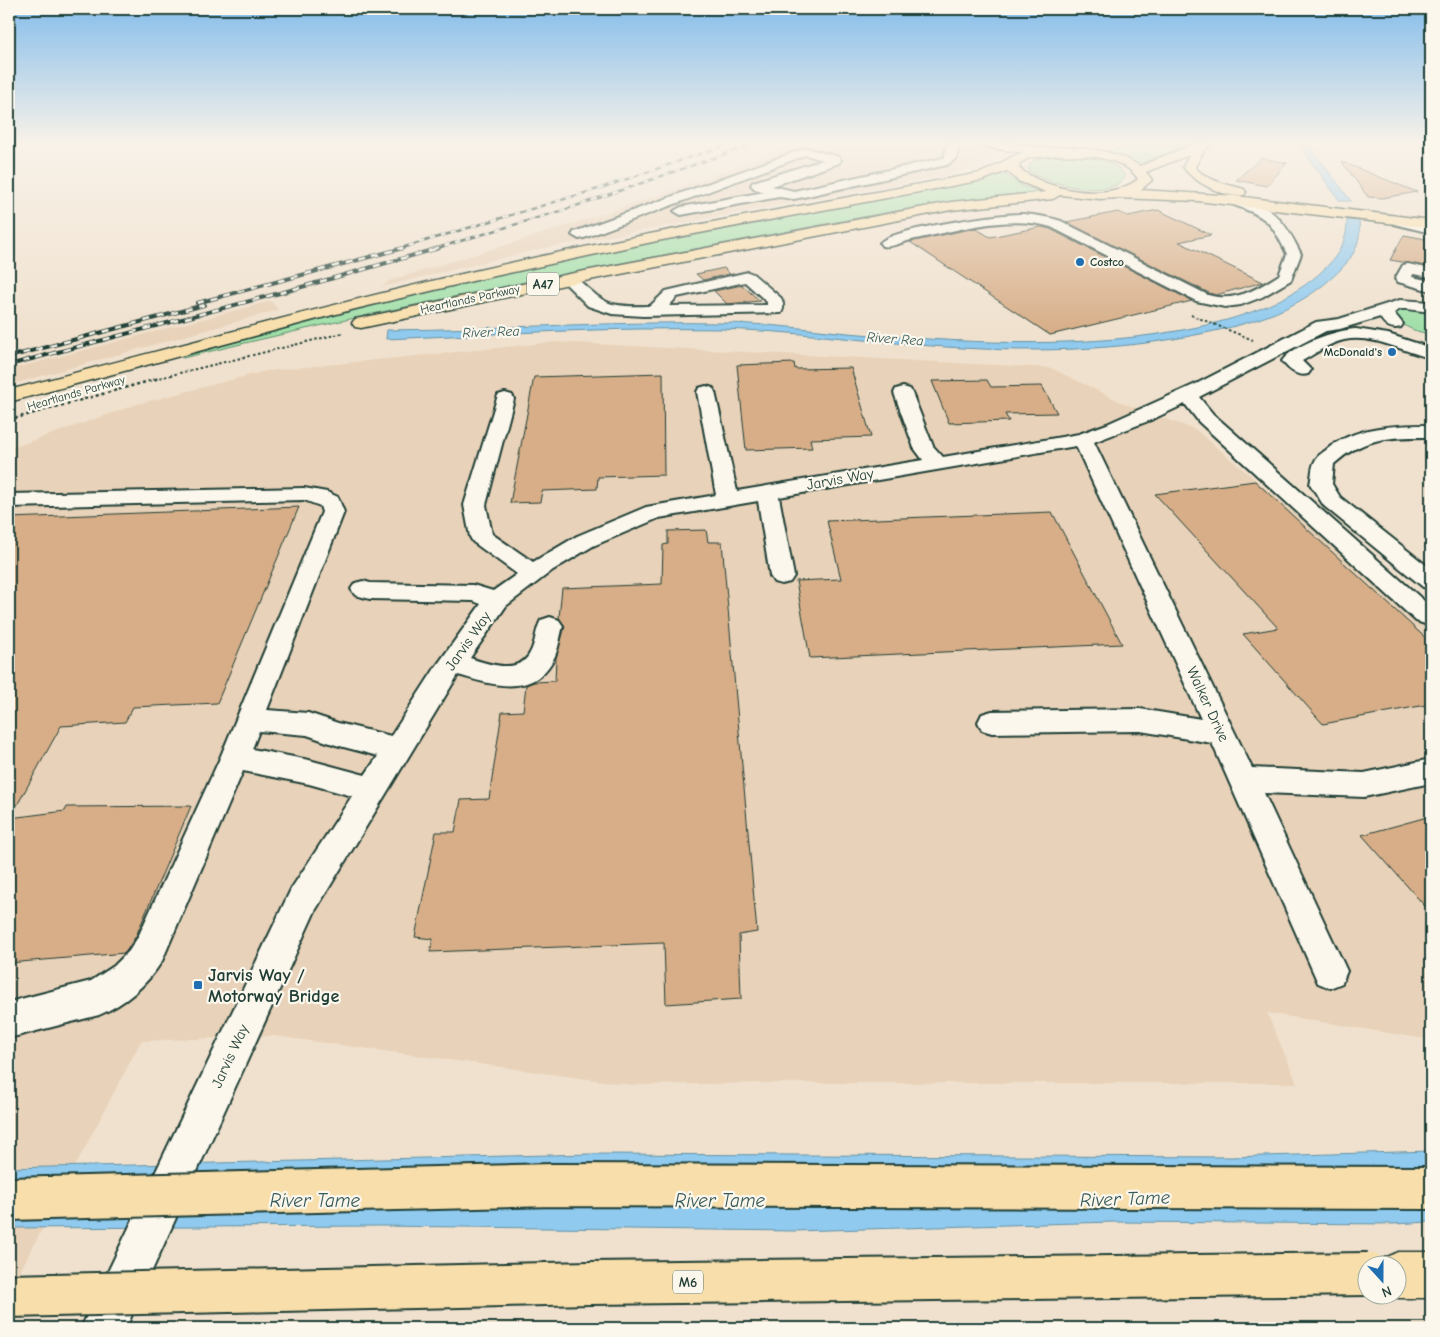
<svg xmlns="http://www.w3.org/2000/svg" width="1440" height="1337" font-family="'Comic Neue',sans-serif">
<rect width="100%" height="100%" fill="#f0e1ce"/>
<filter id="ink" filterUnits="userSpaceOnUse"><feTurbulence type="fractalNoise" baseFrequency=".02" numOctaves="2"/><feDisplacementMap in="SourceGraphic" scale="10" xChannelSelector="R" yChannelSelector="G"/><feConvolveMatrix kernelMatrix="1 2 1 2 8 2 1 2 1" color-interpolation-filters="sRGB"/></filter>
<g filter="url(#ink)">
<g fill="#e8d2b9">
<path d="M 794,144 L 976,144 L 991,152 L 992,158 L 978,166 L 948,175 L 539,249 L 382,287 L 391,280 L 539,235 L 683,187 Z"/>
<path d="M 271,301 L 278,310 L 9,385 L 9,370 Z"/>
<path d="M 555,342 L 1051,368 L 1125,404 L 1196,430 L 1431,628 L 1431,1040 L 1267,1013 L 1297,1083 L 777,1083 L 632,1085 L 274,1036 L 141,1041 L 9,1292 L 9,449 L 138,404 L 266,371 Z"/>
</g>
<g fill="#9fdfa8" stroke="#5f8e6e">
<path d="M 1138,144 L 1189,144 L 1138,165 L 1104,152 Z"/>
<path d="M 1070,156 C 1085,157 1119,159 1125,177 C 1113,200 1045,184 1029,171 L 1029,166 L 1032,162 L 1044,157 Z"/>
<path d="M 1002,173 L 1024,187 L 1043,192 C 935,200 828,224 721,244 C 541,278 361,314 183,358 L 181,357 L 446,286 L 713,228 L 986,178 Z"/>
<path d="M 1420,307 L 1431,309 L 1431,334 C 1413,331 1403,328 1393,312 L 1396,309 Z"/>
</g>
<g fill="#90caef" stroke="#6392a4">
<path d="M 1298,144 L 1308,144 L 1351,201 L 1340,201 Z"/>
<path d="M 1347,220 L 1359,221 C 1363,248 1347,265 1327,282 C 1293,311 1249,324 1205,333 C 1117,352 1022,353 932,346 C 862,341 792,331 721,329 C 609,327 498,334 386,339 L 387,330 C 501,329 614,321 727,323 C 768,324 808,329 848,333 C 957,342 1069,350 1177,331 C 1222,323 1267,311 1305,285 C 1327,269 1348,249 1347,220 Z"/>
<path d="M 1431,1151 L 1431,1222 L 1393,1224 L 1114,1222 L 794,1231 L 379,1226 L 9,1228 L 9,1168 L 591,1154 L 1231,1157 Z"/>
</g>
<g fill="#d7ae88" stroke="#1f3d34">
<path d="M 1261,158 L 1287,163 L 1267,186 L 1236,180 Z"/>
<path d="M 1342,162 L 1417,192 L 1382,198 L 1368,197 Z"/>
<path d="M 1158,210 L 1211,235 L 1179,242 L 1263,282 L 1216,295 L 1209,293 L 1066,222 L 1118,212 L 1128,216 Z"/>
<path d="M 1041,227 L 1050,229 L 1192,301 L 1050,335 L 910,242 L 975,228 L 990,237 Z"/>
<path d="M 1404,235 L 1431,240 L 1431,267 L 1390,260 Z"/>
<path d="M 724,268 L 730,274 L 703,280 L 696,274 Z"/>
<path d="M 742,285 L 760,301 L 727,304 L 714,291 Z"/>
<path d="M 794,363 L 795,369 L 851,368 L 871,437 L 810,439 L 812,448 L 746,450 L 737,365 Z"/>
<path d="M 663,373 L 664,475 L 598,477 L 597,489 L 542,491 L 540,502 L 510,503 L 534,377 Z"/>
<path d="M 987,380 L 991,387 L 1042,386 L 1057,413 L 1005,414 L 1009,421 L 949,423 L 932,381 Z"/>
<path d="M 1255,481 L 1431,643 L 1431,704 L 1323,724 L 1243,634 L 1278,628 L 1155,494 Z"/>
<path d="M 299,507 L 217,703 L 133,707 L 125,722 L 61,726 L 10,818 L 65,811 L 67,807 L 191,806 L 136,936 L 125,953 L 9,963 L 9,518 Z"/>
<path d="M 1052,512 L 1122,644 L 810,658 L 796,581 L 841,579 L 827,521 Z"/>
<path d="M 706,530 L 708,542 L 722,542 L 757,932 L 739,935 L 741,999 L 666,1004 L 664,943 L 430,952 L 433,939 L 415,937 L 436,832 L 455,832 L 461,800 L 489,799 L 502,712 L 523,711 L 526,685 L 534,682 L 555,681 L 556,658 L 565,626 L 559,618 L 562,588 L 662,584 L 663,545 L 668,544 L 668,531 Z"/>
<path d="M 1431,816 L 1431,913 L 1362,835 Z"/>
</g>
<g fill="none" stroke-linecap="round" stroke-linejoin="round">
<g stroke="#1f3d34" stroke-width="4">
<g id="minor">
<path d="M 946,144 L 958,144 L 957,158 L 947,165 L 794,199 L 779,197 L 681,215 L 674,211 L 681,207 L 765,192 L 755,189 L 751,185 L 753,182 L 823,160 L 806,155 L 584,238 L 579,239 L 572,235 L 574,232 L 806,148 L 839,157 L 841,160 L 839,163 L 772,186 L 794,191 L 943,158 L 945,157 Z"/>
<path d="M 980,144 C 995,144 1038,142 1049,152 L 1043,155 L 985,147 Z"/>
<path d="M 1239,198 C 1275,207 1285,222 1301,254 L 1291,280 L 1262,297 L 1241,305 L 1225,307 L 1196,301 L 1051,227 C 1006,214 956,231 911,240 C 902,242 892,248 882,246 L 880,243 C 890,229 1002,213 1023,214 C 1036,215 1048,217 1061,221 L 1208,295 C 1234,303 1257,289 1279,275 L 1287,254 C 1271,222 1268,217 1234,205 L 1232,202 L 1234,199 Z"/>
<path d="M 1399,217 L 1431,225 L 1431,233 L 1394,224 L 1392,221 L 1394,218 Z"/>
<path d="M 1408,264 L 1431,269 L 1431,277 L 1413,274 L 1412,277 L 1431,281 L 1431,291 L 1398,282 L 1395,279 L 1403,265 Z"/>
<path d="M 748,272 L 753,274 L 781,298 C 784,303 784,309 781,313 L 643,316 L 612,314 L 588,306 L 561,279 L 564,276 L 574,276 C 607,305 605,307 650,306 L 666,291 ZM 745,282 L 767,302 L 767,305 L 669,306 L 677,297 Z"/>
<path d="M 1400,300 L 1431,302 L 1431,312 L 1407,309 L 1400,309 L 1394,313 L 1403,324 L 1401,327 C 1391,330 1385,326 1380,317 L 1340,329 L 1326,331 L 1199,397 L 1213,414 L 1431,607 L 1431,622 L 1425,624 L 1416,621 L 1199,422 L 1185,404 L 1151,420 L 1094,442 L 1252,768 L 1364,773 L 1431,759 L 1431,783 L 1364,797 L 1264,793 L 1347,971 L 1342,983 L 1330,988 L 1318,983 L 1212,743 L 1140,731 L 992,733 L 982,730 L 978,722 L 982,714 L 992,711 L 1140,709 L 1201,719 L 1076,446 L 779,497 L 794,576 L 790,582 L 782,584 L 774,582 L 770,576 L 758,501 L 659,518 L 593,546 L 553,570 L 506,606 L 470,658 C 488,664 519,675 530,653 C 536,643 535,630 541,620 L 550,617 L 559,620 L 563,626 C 560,636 559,647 555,656 C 535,699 493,685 458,675 L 315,911 L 126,1328 L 81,1328 L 291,889 L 352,796 L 309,784 L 243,771 L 162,961 C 147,985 125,1004 99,1015 L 9,1038 L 9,1002 L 91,981 L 114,966 L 129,951 L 138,937 L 220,758 L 322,512 L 320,506 L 304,500 L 9,507 L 9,494 L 304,488 L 327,492 L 338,497 L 344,512 L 267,710 L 308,713 L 338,723 L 391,736 L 435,668 L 481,604 L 473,601 L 370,599 L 355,595 L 351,589 L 355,583 L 363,581 L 370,583 L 473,585 L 493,591 L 517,574 L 473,542 L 470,537 L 464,505 L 498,395 L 505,393 L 512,395 L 514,399 L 486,505 L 492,534 L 533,562 L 577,536 L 646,507 L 716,495 L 697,392 L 699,388 L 706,386 L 713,388 L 715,392 L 737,491 L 923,460 L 914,448 L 894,393 L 896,389 L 903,387 L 910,389 L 912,393 L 933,446 L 943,457 L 1079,434 L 1107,424 L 1198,383 L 1316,322 L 1339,319 ZM 259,731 L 307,735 L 336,745 L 378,756 L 365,775 L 309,760 L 252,749 Z"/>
<path d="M 1356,329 L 1388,334 L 1431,348 L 1431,358 C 1403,352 1374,334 1344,340 C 1329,343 1315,354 1302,361 L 1311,370 L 1308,374 C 1297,377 1289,370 1282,361 C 1294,344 1336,330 1356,329 Z"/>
<path d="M 1431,425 L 1431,437 C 1392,437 1365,436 1334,464 L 1332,484 L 1340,497 L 1431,569 L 1431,589 L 1423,587 L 1324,506 L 1310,484 C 1312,477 1311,467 1315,461 C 1317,456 1322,453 1326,450 C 1355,426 1395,425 1431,425 Z"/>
</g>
</g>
<g stroke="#1f3d34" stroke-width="3">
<path id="major" d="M 1194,144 L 1212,144 L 1205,149 L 1195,167 C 1207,181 1227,184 1244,189 L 1246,192 L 1244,195 C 1226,199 1193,182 1183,167 L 1189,155 L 1146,172 L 1152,180 L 1141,190 L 1236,196 L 1431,220 L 1431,228 L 1197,201 L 1118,198 L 1100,199 L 1060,195 L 1053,199 L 951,210 L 569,284 L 361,328 L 355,327 L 352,323 L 355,319 L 361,318 L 569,274 L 951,202 L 1046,192 L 1018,181 L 1007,171 L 983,180 L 657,241 L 481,279 L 351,310 L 9,402 L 9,390 C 165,350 321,306 479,270 C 645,232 813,204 980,173 C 994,168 1005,159 1019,154 C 1052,141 1111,147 1140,166 ZM 1056,155 C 1082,156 1122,154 1138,179 C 1109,203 1045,190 1019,168 L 1020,163 L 1029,158 Z"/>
</g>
<g stroke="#1f3d34" stroke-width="3">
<path id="highway" d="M 1398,1252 L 1431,1252 L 1431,1298 L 1398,1298 L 1390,1294 L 1398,1294 L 1398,1264 L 1380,1264 L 1382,1259 Z"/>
</g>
<g stroke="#1f3d34" stroke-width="2" stroke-dasharray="2.5 2.5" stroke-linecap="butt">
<path d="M 1191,315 L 1253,340"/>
<path d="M 155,379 L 343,333"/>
</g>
<path stroke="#1f3d34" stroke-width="2.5" stroke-dasharray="3 3" stroke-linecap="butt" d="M 9,420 L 160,378"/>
<use href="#minor" fill="#fbf7ec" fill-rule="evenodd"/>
<use href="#major" fill="#f8deab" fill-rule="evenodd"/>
<use href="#highway" fill="#f8deab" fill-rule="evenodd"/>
<g stroke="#1f3d34" stroke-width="2.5">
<g id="rail-far1">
<path d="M 398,249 L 598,189 L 729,144"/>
<path d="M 434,249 L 570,208 L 754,144"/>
</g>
</g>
<g stroke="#1f3d34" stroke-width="4">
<g id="rail">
<path d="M 197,303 L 403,248"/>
<path d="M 9,357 L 204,305"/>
<path d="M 9,365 L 291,290 L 439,248"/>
</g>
</g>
<use href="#rail-far1" stroke="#fbf7ec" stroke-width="2" stroke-dasharray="5.5" stroke-linecap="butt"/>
<use href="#rail" stroke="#fbf7ec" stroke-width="2.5" stroke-dasharray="7" stroke-linecap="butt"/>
<g stroke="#1f3d34" stroke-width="46" stroke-linecap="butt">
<g id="highway-bridge">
<path d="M 9,1199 L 554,1185 L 1431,1188"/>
<path d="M 9,1296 L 590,1283 L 1368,1274"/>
</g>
</g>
<use href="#highway-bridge" stroke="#f8deab" stroke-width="42"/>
</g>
</g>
<linearGradient id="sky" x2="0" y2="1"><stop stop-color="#85bdeb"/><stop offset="0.43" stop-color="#f8f2e9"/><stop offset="1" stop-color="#f8f2e9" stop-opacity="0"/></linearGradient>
<rect width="1440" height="332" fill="url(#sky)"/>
<g fill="#1f6fb2" stroke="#fbf7ec" stroke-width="2">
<circle cx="1080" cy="262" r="5"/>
<circle cx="1392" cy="352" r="5"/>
<rect x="193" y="980" width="10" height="10" rx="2.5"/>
</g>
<g text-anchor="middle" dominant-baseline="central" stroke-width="4.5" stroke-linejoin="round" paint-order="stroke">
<g font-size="12" font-weight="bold" fill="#1f3d34" stroke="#fbf7ec" text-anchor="start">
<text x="1090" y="262">Costco</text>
<text x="1382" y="352" text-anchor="end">McDonald's</text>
</g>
<g font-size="12" fill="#1f3d34" stroke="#fbf7ec">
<text transform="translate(470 299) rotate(-12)">Heartlands Parkway</text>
<text transform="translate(76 393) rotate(-16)">Heartlands Parkway</text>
</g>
<g fill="#fbf7ec" stroke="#61756b" stroke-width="1">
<rect x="527" y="272.5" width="32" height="23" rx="4"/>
<rect x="673" y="1270.5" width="30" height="23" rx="4"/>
</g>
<g font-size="14" font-weight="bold" fill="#1f3d34">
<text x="543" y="284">A47</text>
<text x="688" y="1282">M6</text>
</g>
<g font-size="14" font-style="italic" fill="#365959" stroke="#fbf7ec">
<text transform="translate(491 332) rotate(-2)">River Rea</text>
<text transform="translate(895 339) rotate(4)">River Rea</text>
</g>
<g font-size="15" fill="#1f3d34" stroke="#fbf7ec">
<text transform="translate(840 479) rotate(-10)">Jarvis Way</text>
<text transform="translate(468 641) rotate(-55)">Jarvis Way</text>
<text transform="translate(1208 704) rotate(65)">Walker Drive</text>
<text transform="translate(230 1056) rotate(-65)">Jarvis Way</text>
</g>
<g font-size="18" font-weight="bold" fill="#1f3d34" stroke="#fbf7ec" text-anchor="start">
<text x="208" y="975">Jarvis Way /<tspan x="208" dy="21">Motorway Bridge</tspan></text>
</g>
<g font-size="19" font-style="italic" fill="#365959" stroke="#fbf7ec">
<text transform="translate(1125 1199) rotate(-2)">River Tame</text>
<text x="315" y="1201">River Tame</text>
<text x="720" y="1201">River Tame</text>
</g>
</g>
<rect width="1440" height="1337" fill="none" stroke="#fbf7ec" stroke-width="30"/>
<rect x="15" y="15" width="1410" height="1307" fill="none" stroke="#1f3d34" stroke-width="2" filter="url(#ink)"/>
<g transform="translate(1382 1280) rotate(159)"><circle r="24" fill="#fbf7ec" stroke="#a3ada2"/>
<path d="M0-4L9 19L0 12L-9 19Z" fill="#1f6fb2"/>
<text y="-8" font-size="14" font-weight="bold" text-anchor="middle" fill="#1f3d34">N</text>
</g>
</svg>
